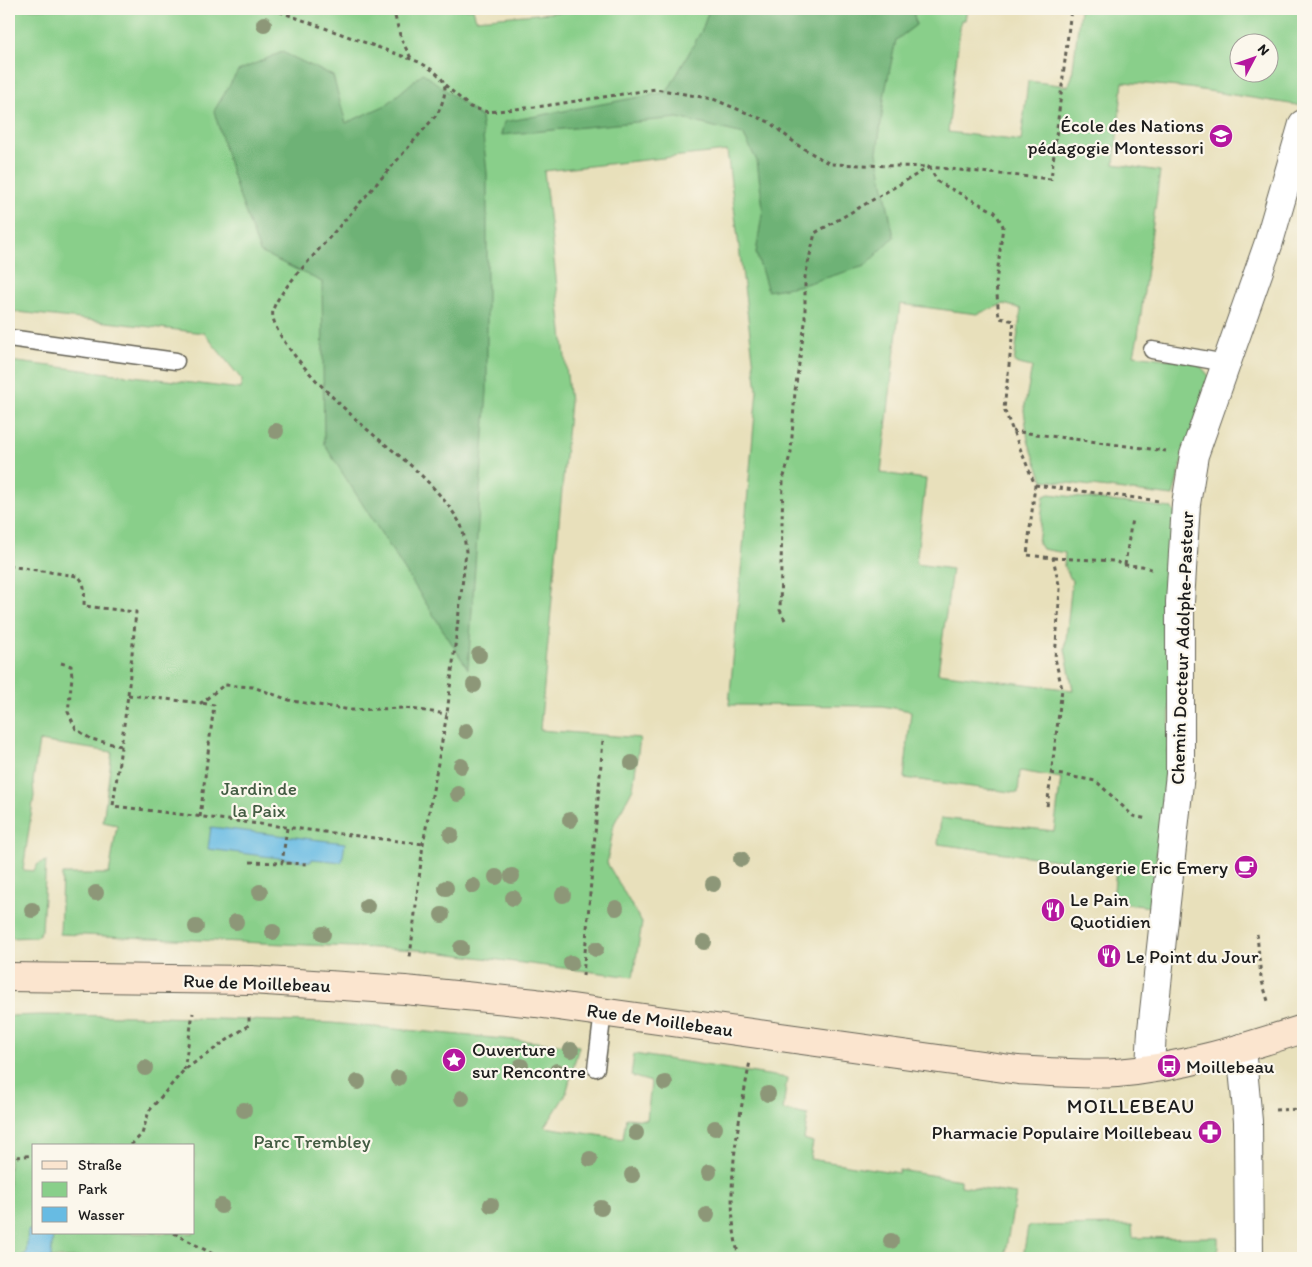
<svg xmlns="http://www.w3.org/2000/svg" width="1312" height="1267" font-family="Itim,sans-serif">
<rect width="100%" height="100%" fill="#fbf7ec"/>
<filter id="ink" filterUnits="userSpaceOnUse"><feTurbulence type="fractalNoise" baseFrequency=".02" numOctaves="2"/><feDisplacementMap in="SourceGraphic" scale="10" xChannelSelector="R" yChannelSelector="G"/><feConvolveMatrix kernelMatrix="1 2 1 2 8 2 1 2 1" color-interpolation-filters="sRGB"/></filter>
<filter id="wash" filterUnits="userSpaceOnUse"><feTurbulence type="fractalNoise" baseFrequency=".0096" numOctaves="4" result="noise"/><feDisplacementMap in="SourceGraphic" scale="20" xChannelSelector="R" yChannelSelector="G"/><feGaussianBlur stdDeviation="1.12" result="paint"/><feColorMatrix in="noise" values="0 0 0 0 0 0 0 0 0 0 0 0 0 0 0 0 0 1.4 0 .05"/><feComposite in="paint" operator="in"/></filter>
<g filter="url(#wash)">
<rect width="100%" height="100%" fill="#e8e0bb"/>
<g fill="#89cf8a" stroke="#527653" fill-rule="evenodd">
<path d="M 9,9 L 473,9 L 476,19 L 597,9 L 967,9 L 965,20 L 961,20 L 948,132 L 1021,141 L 1028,81 L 1068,86 L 1072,77 L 1080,9 L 1303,9 L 1303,106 L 1189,88 L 1123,82 L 1114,164 L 1160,171 L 1138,336 L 1134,355 L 1198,363 L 1209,376 L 1183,458 L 1173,496 L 1043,480 L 1028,441 L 1024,410 L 1032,367 L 1014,363 L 1021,309 L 1004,304 L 977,314 L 900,304 L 881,473 L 926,479 L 916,564 L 952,569 L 938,673 L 1073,690 L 1065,649 L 1072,581 L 1064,566 L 1065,553 L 1042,549 L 1038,543 L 1044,496 L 1049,494 L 1171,508 L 1177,514 L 1168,762 L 1150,907 L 1113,902 L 1116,868 L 938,844 L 941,818 L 1054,831 L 1061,778 L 1020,771 L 1018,793 L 904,778 L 911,711 L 882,706 L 729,705 L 757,390 L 727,151 L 544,171 L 570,402 L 540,730 L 640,738 L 633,788 L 614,824 L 607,863 L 642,923 L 633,977 L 420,950 L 60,934 L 62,874 L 109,874 L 117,825 L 103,822 L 112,752 L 39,741 L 33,781 L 34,796 L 23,870 L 34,871 L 38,864 L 46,861 L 42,930 L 37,937 L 9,938 L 9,361 L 241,389 L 242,380 L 204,333 L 9,311 ZM 1240,42 L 1270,42 L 1270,72 L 1240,72 Z"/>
<path d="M 41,1015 L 134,1016 L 331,1023 L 579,1046 L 566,1094 L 545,1127 L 623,1139 L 626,1118 L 647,1120 L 651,1082 L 631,1076 L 634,1054 L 787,1078 L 783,1110 L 808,1115 L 804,1139 L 813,1142 L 810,1159 L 899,1173 L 899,1170 L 961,1180 L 961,1186 L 1016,1194 L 1004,1258 L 9,1258 L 9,1016 ZM 34,1146 L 194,1146 L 194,1233 L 34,1233 Z"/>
<path d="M 1132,1225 L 1133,1238 L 1218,1237 L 1218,1258 L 1023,1258 L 1028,1226 Z"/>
</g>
<g fill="#6eb276" stroke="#456749">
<path d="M 709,9 L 913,9 L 916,25 L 896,40 L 885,92 L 877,153 L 894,237 L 865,266 L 802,285 L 768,291 L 756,253 L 763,208 L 757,161 L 743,134 L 678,118 L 501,135 L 504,122 L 667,92 L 703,28 Z"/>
<path d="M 282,52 L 333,76 L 346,123 L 386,105 L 423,73 L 481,117 L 487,173 L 487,391 L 468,669 L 324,444 L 322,282 L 260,252 L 237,190 L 214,111 L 238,71 Z"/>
</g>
<g fill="#67bbe3" stroke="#426c80">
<path d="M 211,827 L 345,843 L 342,862 L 312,859 L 311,862 L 208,849 Z"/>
<path d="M 28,1230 L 34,1231 L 34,1233 L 53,1233 L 51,1258 L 17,1258 L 26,1255 Z"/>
</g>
</g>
<g filter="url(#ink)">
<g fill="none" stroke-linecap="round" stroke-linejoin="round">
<g stroke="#636154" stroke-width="19">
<g id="lane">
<path d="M 9,338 L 176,361"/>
<path d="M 1152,350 L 1226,363"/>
<path d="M 596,1068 L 603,1012"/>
</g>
</g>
<g stroke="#636154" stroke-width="30">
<g id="street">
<path d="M 1241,1048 L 1248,1121 L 1249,1258"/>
<path d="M 1150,1068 L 1152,1030 L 1180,774 L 1180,602 L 1186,504 L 1194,455 L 1268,245 L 1303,124"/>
</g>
</g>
<g stroke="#636154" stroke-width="30">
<path id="secondary" d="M 9,977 L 251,980 L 405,990 L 536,1003 L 1018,1070 C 1050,1072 1085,1075 1117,1073 C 1181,1068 1243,1048 1303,1029"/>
</g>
<g stroke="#636154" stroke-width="3" stroke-dasharray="4 4" stroke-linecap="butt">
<path d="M 272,9 L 419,62 C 446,77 451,84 438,113 C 399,158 360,203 321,247 C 309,261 277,294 273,310 C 267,337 339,404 359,422 C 379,441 402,456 422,476 C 436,490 450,506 460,523 C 464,531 465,543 466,552 L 447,714 L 423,844 L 410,957"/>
<path d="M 393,9 L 401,39 L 411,58"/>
<path d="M 445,85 L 470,107 L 488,112 L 544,106 L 656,89 L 713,99 L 769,122 L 799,146 L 830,164 L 929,167 L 1051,179 L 1071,9"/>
<path d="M 929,167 L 938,182 L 995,212 L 1003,226 L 996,283 L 999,318 L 1014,321 L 1004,409 L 1035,485 L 1027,555 L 1053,558 L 1060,589 L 1055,658 L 1062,689 L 1047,807"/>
<path d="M 1012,431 L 1166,451"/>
<path d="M 1035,485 L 1159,501"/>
<path d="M 1053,558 L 1114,561 L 1125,565 L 1142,566 L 1154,570"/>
<path d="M 1125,565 L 1132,518"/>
<path d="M 9,566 L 77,576 C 87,582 84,595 84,606 L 136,612 L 128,695 L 113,806 L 423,844"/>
<path d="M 785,620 L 780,610 L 783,480 L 791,452 L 795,391 L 805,323 L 805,277 L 815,233 L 928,168"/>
<path d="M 61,663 L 71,666 L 72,677 L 68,712 L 76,729 L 91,739 L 121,746"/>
<path d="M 128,695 L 201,703 L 224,685 L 253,687 L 292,701 L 351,710 L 404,708 L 447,714"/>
<path d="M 1051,773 L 1096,781 L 1133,816 L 1148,819"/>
<path d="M 200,817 L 214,705 L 201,703"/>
<path d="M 287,828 L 282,863 L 309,864"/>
<path d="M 250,862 L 282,863"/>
<path d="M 1257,934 L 1261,978 L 1268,1001"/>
<path d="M 583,976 L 603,740"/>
<path d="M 184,1070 L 193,1013"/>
<path d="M 1275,1110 L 1303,1109"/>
<path d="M 131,1145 L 142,1134 L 149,1111 L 184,1070 L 249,1025 L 249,1014"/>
<path d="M 9,1158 L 34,1155"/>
<path d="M 174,1233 L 220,1258"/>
<path d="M 739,1258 C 723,1192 738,1126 750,1061"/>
</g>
<use href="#lane" stroke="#fff" stroke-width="16"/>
<use href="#street" stroke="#fff" stroke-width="28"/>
<use href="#secondary" stroke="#fbe5cf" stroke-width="28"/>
</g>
<g fill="#8d9778">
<circle cx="264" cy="24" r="8"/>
<circle cx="276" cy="431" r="8"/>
<circle cx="479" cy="655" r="8"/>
<circle cx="474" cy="685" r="8"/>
<circle cx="466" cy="731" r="8"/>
<circle cx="632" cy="763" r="8"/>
<circle cx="461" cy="766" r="8"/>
<circle cx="458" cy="794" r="8"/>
<circle cx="570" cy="820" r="8"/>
<circle cx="451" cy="835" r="8"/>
<circle cx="741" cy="859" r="8"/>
<circle cx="512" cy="876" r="8"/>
<circle cx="496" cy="877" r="8"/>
<circle cx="713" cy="884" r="8"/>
<circle cx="473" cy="886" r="8"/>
<circle cx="446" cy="888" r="8"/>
<circle cx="260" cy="892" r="8"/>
<circle cx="96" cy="893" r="8"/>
<circle cx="563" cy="895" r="8"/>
<circle cx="513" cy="898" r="8"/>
<circle cx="367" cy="906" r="8"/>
<circle cx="616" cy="908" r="8"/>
<circle cx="32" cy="910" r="8"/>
<circle cx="442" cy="915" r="8"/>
<circle cx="236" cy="922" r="8"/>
<circle cx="196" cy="927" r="8"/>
<circle cx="273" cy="932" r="8"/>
<circle cx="323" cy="934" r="8"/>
<circle cx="704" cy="942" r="8"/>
<circle cx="461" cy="948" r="8"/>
<circle cx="596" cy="949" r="8"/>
<circle cx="571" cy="963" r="8"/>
<circle cx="571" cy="1050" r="8"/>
<circle cx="521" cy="1066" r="8"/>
<circle cx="145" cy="1068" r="8"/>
<circle cx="557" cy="1071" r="8"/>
<circle cx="398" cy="1078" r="8"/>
<circle cx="358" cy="1082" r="8"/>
<circle cx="665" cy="1083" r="8"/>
<circle cx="768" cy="1094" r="8"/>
<circle cx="462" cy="1098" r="8"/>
<circle cx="244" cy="1110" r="8"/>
<circle cx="715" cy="1128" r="8"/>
<circle cx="636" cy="1133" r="8"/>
<circle cx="590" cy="1159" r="8"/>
<circle cx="709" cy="1172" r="8"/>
<circle cx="632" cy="1175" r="8"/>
<circle cx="491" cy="1205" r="8"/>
<circle cx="221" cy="1206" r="8"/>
<circle cx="601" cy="1208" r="8"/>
<circle cx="707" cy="1215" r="8"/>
<circle cx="891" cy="1241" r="8"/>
</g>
</g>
<defs>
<g id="school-disc" transform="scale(1.25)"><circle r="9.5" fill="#b5179e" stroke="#fbf7ec"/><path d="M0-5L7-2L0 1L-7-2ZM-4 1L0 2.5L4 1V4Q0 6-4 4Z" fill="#fff"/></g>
<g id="cafe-disc" transform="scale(1.25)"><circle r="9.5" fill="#b5179e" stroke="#fbf7ec"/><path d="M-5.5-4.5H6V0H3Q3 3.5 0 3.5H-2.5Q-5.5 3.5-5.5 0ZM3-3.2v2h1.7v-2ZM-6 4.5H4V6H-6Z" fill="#fff"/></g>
<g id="restaurant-disc" transform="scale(1.25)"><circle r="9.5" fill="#b5179e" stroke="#fbf7ec"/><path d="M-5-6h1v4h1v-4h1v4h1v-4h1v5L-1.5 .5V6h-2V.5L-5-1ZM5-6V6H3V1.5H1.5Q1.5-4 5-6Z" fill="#fff"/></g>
<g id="sight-disc" transform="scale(1.25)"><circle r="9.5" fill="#b5179e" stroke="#fbf7ec"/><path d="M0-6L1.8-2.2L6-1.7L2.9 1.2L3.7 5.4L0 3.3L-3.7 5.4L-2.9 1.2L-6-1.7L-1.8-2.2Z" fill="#fff"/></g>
<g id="bus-disc" transform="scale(1.25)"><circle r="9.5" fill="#b5179e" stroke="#fbf7ec"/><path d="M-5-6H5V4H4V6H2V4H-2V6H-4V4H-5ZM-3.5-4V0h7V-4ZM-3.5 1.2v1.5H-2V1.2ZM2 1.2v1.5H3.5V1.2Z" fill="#fff"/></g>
<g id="pharmacy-disc" transform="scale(1.25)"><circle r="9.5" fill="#b5179e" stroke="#fbf7ec"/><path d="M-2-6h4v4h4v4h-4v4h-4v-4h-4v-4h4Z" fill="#fff"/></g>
</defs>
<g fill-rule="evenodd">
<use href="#school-disc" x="1221" y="136"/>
<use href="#cafe-disc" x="1246" y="867"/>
<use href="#restaurant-disc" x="1053" y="910"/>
<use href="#restaurant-disc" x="1109" y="956"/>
<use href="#sight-disc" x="454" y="1060"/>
<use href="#bus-disc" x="1169" y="1066"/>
<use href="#pharmacy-disc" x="1210" y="1132"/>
</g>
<g text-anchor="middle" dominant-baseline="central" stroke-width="4.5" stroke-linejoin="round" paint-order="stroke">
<g font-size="19" fill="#1c1c1c" stroke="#fbf7ec" text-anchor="start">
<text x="1204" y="125" text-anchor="end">École des Nations<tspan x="1204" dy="22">pédagogie Montessori</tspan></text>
<text x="1228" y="867" text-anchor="end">Boulangerie Eric Emery</text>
<text x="1070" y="899">Le Pain<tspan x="1070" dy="22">Quotidien</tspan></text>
<text x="1126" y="956">Le Point du Jour</text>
<text x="472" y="1049">Ouverture<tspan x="472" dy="22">sur Rencontre</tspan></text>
<text x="1186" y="1066">Moillebeau</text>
<text x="1192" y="1132" text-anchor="end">Pharmacie Populaire Moillebeau</text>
</g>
<g font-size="19" fill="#1c1c1c" stroke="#fbf7ec">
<text transform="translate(1182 648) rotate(-88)">Chemin Docteur Adolphe-Pasteur</text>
<text transform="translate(257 983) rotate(2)">Rue de Moillebeau</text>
<text transform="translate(660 1020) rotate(8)">Rue de Moillebeau</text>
</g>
<g font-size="19" fill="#425b42" stroke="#fbf7ec">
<text x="259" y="788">Jardin de<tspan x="259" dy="22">la Paix</tspan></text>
<text x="312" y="1141">Parc Trembley</text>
</g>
<g font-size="20" letter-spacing="1" fill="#1c1c1c" stroke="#fbf7ec">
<text x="1131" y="1106">MOILLEBEAU</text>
</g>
</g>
<rect width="1312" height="1267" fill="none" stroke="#fbf7ec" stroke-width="30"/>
<rect x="32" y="1144" width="162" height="90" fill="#fbf7ec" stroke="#a29f99"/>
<rect x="42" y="1161" width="25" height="8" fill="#fbe5cf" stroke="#a29f99"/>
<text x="78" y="1170" font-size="15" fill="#1c1c1c">Straße</text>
<rect x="42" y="1182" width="25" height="15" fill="#89cf8a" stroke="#a29f99"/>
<text x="78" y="1194" font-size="15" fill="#1c1c1c">Park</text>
<rect x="42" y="1207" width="25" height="15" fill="#67bbe3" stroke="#a29f99"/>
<text x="78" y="1220" font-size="15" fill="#1c1c1c">Wasser</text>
<g transform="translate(1254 58) rotate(49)"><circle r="24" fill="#fbf7ec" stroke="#a29f99"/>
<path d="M0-4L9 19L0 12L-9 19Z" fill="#b5179e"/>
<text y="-8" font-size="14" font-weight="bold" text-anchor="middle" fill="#1c1c1c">N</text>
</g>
</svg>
